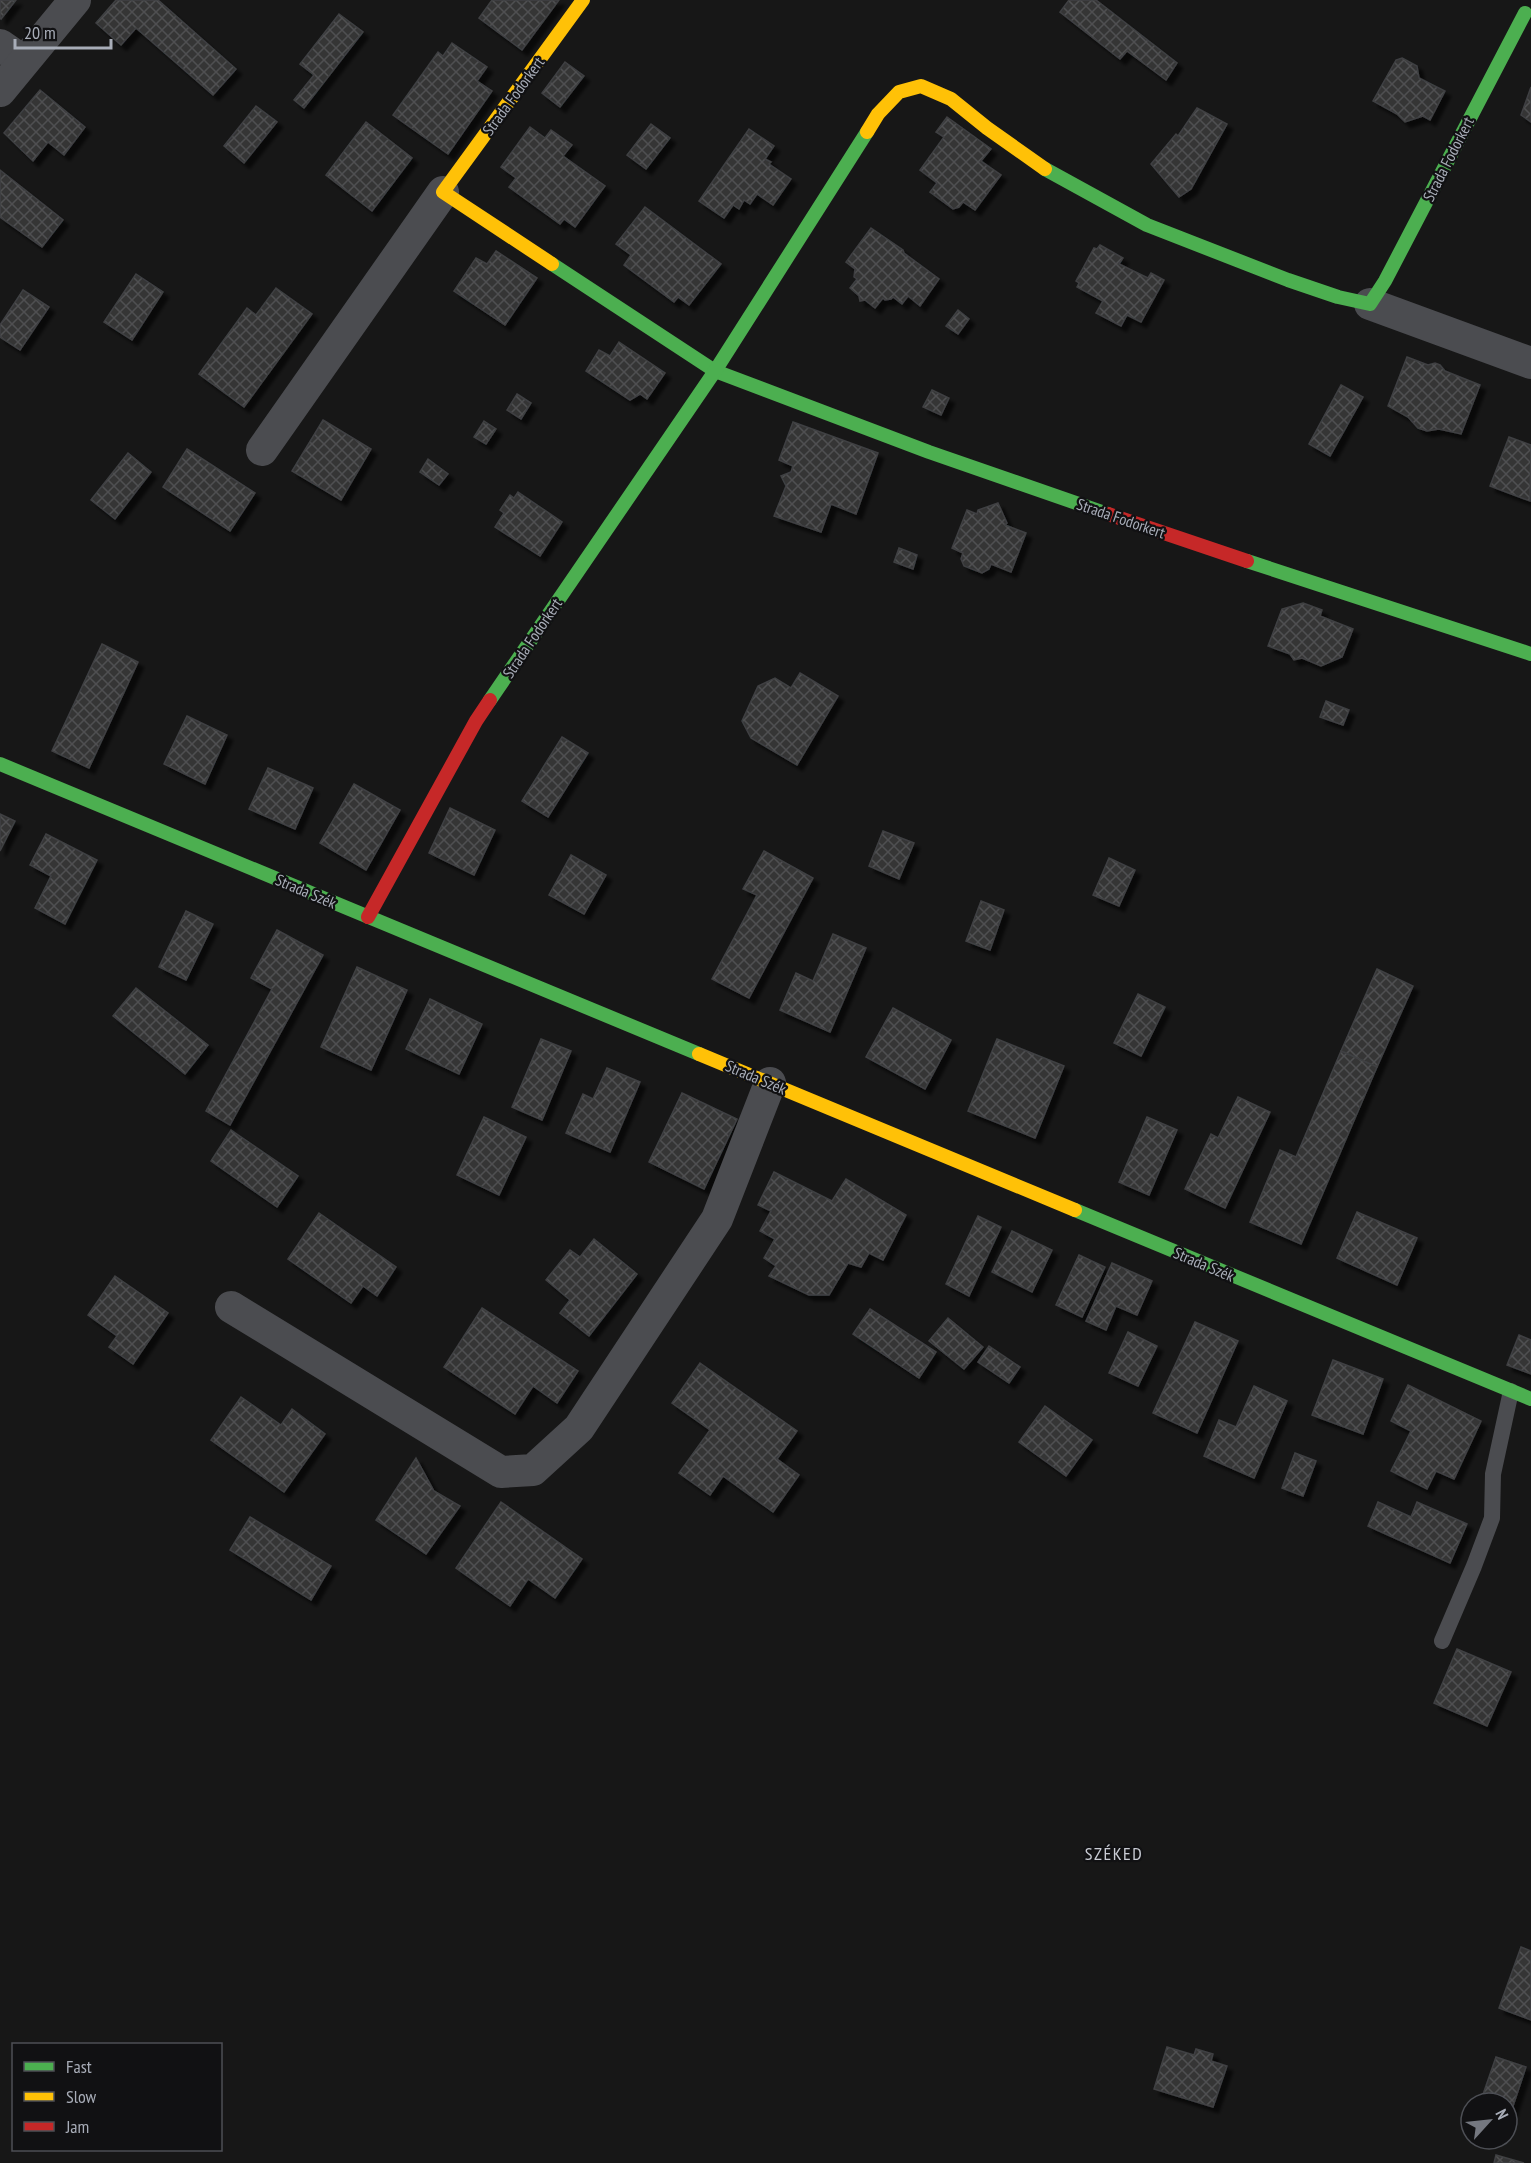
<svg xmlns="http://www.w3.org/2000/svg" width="1531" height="2163" font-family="'PT Sans Narrow',sans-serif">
<defs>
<pattern id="building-cross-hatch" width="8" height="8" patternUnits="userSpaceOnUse" patternTransform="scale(1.5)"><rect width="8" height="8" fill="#353536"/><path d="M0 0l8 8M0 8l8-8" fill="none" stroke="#4f5051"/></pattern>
<filter id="shadow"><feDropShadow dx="5.5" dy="5.5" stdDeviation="1.5" flood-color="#0009"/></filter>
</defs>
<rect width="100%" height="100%" fill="#171717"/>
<g fill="url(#building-cross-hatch)" stroke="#3f4043" stroke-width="1.5" filter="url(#shadow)">
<path d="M 0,0 L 16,0 L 1,19 L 0,18 Z"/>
<path d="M 116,0 L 158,0 L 236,69 L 213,95 L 136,28 L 121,45 L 96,23 Z"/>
<path d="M 492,0 L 559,0 L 522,50 L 479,18 Z"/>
<path d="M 1069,0 L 1096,0 L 1177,63 L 1166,80 L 1127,51 L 1120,59 L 1060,12 Z"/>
<path d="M 339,14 L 363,32 L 304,108 L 294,100 L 314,75 L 300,64 Z"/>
<path d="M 452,43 L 487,67 L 477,81 L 492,91 L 448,154 L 393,115 L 438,52 L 443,56 Z"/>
<path d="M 1402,58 L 1417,66 L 1419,78 L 1445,91 L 1430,120 L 1423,116 L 1405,122 L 1397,114 L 1373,101 L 1396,60 Z"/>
<path d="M 565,62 L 584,76 L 560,107 L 542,93 Z"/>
<path d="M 1531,87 L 1531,122 L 1521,115 Z"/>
<path d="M 40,90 L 85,127 L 64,155 L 48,142 L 33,161 L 4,133 Z"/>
<path d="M 256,106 L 277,122 L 244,163 L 224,146 Z"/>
<path d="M 1197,108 L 1227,124 L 1191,189 L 1179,197 L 1151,164 L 1176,134 L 1178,136 Z"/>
<path d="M 947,117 L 991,149 L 981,161 L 1001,175 L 975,210 L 963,202 L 959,207 L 953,209 L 930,192 L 937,183 L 920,170 L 944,137 L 936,132 Z"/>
<path d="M 366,122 L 412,158 L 372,211 L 326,175 Z"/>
<path d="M 651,124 L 670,138 L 646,169 L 627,155 Z"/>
<path d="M 530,127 L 545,138 L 551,130 L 572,145 L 563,156 L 605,186 L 575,227 L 564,219 L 560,224 L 509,187 L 516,178 L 501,167 Z"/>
<path d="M 749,129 L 774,146 L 765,159 L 771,162 L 769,164 L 791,179 L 773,205 L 757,194 L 750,204 L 744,200 L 739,209 L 733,205 L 724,218 L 699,201 Z"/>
<path d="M 0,170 L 63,220 L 42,247 L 0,217 Z"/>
<path d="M 645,207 L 721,264 L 689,305 L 678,297 L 674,302 L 624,265 L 631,255 L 616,244 Z"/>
<path d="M 871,228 L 903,250 L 904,253 L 939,279 L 920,306 L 908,296 L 902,304 L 893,297 L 891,299 L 885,300 L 883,298 L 875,308 L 865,300 L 860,301 L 859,296 L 850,288 L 857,279 L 854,277 L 855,269 L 846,262 Z"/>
<path d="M 1100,245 L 1123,258 L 1119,264 L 1148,278 L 1151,273 L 1164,280 L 1141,322 L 1127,315 L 1121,326 L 1096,313 L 1103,301 L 1077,287 L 1079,283 L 1076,281 L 1094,248 L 1097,249 Z"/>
<path d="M 496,251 L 537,278 L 505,325 L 454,291 L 476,258 L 487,264 Z"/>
<path d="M 136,274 L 163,292 L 132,340 L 104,322 Z"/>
<path d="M 276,288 L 312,314 L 244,407 L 199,374 L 247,308 L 256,315 Z"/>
<path d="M 23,290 L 49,307 L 20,350 L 0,337 L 0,325 Z"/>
<path d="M 958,310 L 969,319 L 958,334 L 946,326 Z"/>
<path d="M 619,342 L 665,373 L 647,399 L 640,394 L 630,400 L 586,371 L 599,350 L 610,356 Z"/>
<path d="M 1407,357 L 1428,365 L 1435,363 L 1440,365 L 1445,371 L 1480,385 L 1461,434 L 1439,429 L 1427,431 L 1418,428 L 1408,417 L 1388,406 Z"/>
<path d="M 1341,385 L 1363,397 L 1330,456 L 1309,444 Z"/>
<path d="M 932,390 L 949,398 L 941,415 L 923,407 Z"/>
<path d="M 517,394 L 531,403 L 521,419 L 507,410 Z"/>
<path d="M 323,420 L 371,449 L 341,500 L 292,471 Z"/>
<path d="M 484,421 L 496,429 L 486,444 L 474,437 Z"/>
<path d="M 793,422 L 878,453 L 856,514 L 831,504 L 821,532 L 774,516 L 786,486 L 781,476 L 791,472 L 793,466 L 779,460 Z"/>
<path d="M 1509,437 L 1531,445 L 1530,501 L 1490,486 Z"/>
<path d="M 187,449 L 255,493 L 230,531 L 163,487 Z"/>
<path d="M 128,453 L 151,472 L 115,519 L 91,500 Z"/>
<path d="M 428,459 L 448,474 L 439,485 L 420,472 Z"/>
<path d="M 518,492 L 562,522 L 540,556 L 495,527 L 504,513 L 500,510 L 510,495 L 514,498 Z"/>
<path d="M 998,503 L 1007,523 L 1005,525 L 1026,533 L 1011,572 L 991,564 L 989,569 L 982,573 L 964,566 L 961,559 L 963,553 L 952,548 L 967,510 L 977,514 L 978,510 Z"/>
<path d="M 899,548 L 917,555 L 913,569 L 894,562 Z"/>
<path d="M 1303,603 L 1322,610 L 1320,616 L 1353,629 L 1342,657 L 1321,666 L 1302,658 L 1294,660 L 1290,654 L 1268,646 L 1282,609 Z"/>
<path d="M 102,644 L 138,662 L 89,768 L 52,751 Z"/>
<path d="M 800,673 L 838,696 L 797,765 L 751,738 L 742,721 L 758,686 L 775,678 L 791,688 Z"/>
<path d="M 1326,701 L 1349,710 L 1343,725 L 1320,717 Z"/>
<path d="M 187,716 L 227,735 L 205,784 L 164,764 Z"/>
<path d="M 562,737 L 588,753 L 548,817 L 522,801 Z"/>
<path d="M 268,768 L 313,788 L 295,829 L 249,809 Z"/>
<path d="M 354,784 L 400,810 L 366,870 L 320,843 Z"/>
<path d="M 450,808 L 495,830 L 474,875 L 429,853 Z"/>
<path d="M 0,814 L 15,821 L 0,851 Z"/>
<path d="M 883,831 L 914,843 L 899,879 L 869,866 Z"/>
<path d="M 46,834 L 97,860 L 65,924 L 35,908 L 51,876 L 30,865 Z"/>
<path d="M 764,851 L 813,878 L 749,998 L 712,979 L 757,895 L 743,889 Z"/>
<path d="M 571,855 L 606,875 L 584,914 L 549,895 Z"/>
<path d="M 1109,858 L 1135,870 L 1119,906 L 1093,895 Z"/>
<path d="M 981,901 L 1004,910 L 990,950 L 966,941 Z"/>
<path d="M 186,911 L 213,924 L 186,980 L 159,967 Z"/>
<path d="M 277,930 L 323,955 L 230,1125 L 206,1111 L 272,989 L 251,978 Z"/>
<path d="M 833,934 L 866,948 L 830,1032 L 780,1010 L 796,973 L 813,981 Z"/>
<path d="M 357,967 L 407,990 L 371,1070 L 321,1047 Z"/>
<path d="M 1377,969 L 1413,986 L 1377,1067 L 1341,1051 Z"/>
<path d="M 136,988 L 208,1045 L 185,1074 L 113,1016 Z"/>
<path d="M 1138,994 L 1165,1007 L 1141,1056 L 1114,1043 Z"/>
<path d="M 430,999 L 482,1024 L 459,1074 L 406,1049 Z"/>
<path d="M 893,1008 L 951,1040 L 925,1089 L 866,1057 Z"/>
<path d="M 541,1039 L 571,1051 L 542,1120 L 512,1107 Z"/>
<path d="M 997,1039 L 1064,1066 L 1035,1138 L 968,1111 Z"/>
<path d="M 1341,1051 L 1377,1067 L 1301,1244 L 1250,1222 L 1280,1150 L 1296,1157 Z"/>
<path d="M 607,1068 L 640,1082 L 610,1152 L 566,1133 L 583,1094 L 593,1099 Z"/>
<path d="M 682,1093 L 737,1119 L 704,1189 L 649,1162 Z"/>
<path d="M 1238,1097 L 1270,1112 L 1225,1208 L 1185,1189 L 1211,1134 L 1218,1138 Z"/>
<path d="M 484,1117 L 526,1137 L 499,1195 L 457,1175 Z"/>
<path d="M 1147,1117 L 1177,1130 L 1149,1195 L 1119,1182 Z"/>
<path d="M 231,1130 L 298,1176 L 277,1207 L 211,1161 Z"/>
<path d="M 774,1172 L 832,1201 L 846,1179 L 906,1215 L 883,1260 L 869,1253 L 861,1267 L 848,1263 L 829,1295 L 809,1295 L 769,1276 L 776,1266 L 764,1258 L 775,1239 L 760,1231 L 771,1211 L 758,1205 Z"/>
<path d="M 1357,1212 L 1417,1238 L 1397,1285 L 1337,1258 Z"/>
<path d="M 319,1213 L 396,1267 L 377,1296 L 363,1286 L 351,1303 L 288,1259 Z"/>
<path d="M 978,1216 L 1001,1227 L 969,1296 L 946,1284 Z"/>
<path d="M 1012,1231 L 1052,1250 L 1032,1292 L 992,1272 Z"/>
<path d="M 594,1239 L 637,1274 L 589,1336 L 560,1313 L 570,1300 L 546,1280 L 570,1250 L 580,1257 Z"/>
<path d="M 1079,1255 L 1105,1267 L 1082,1317 L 1056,1305 Z"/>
<path d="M 1112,1263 L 1152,1281 L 1137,1315 L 1116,1306 L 1106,1330 L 1086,1321 Z"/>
<path d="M 115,1276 L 168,1313 L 133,1364 L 109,1347 L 117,1336 L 88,1315 Z"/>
<path d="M 482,1308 L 578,1371 L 557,1403 L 533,1386 L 515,1414 L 444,1367 Z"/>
<path d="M 870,1309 L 936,1352 L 919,1378 L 853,1334 Z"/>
<path d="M 948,1318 L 983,1347 L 964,1369 L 929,1341 Z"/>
<path d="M 1195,1322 L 1238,1341 L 1197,1433 L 1153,1413 Z"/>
<path d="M 1128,1332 L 1157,1346 L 1138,1386 L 1109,1373 Z"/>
<path d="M 1519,1335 L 1531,1340 L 1531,1374 L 1507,1365 Z"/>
<path d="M 989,1346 L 1020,1367 L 1009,1383 L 978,1362 Z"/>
<path d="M 1333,1360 L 1383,1379 L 1363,1434 L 1312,1415 Z"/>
<path d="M 700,1363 L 797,1431 L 777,1459 L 799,1475 L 773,1512 L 723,1476 L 710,1495 L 679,1473 L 710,1430 L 672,1403 Z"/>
<path d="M 1408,1385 L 1481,1421 L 1454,1479 L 1436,1471 L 1427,1489 L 1391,1471 L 1411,1431 L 1391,1421 Z"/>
<path d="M 1254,1386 L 1287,1401 L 1254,1478 L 1204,1456 L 1219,1420 L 1236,1427 Z"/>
<path d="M 241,1397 L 281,1425 L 292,1409 L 325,1434 L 284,1492 L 211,1440 Z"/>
<path d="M 1045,1406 L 1092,1440 L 1066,1476 L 1019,1442 Z"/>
<path d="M 1295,1453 L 1316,1461 L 1303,1496 L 1282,1488 Z"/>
<path d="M 416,1458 L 434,1491 L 460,1506 L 426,1554 L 376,1520 Z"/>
<path d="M 501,1502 L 582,1559 L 555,1598 L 528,1579 L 510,1606 L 456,1568 Z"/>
<path d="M 1378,1502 L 1411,1517 L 1417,1502 L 1467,1524 L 1450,1563 L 1368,1526 Z"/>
<path d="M 250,1517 L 331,1566 L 311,1600 L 230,1550 Z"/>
<path d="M 1457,1649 L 1511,1672 L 1487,1726 L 1434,1703 Z"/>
<path d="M 1521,1947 L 1531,1951 L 1531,2020 L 1499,2008 Z"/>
<path d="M 1167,2047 L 1194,2055 L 1196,2049 L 1213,2054 L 1211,2061 L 1227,2066 L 1213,2107 L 1154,2089 Z"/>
<path d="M 1496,2057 L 1526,2067 L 1510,2115 L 1507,2114 L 1507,2103 L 1480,2103 Z"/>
<path d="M 1496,2155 L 1524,2163 L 1494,2163 Z"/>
</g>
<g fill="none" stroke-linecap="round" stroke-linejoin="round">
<path stroke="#4b4c50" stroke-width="16" d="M 1442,1641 L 1474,1566 L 1492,1518 L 1493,1474 L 1511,1391"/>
<g stroke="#4b4c50" stroke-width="32">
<path d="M 0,45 L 23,61"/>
<path d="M 0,91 L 75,0"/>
<path d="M 1370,304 L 1531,363"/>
<path d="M 262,450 L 443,192"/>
<path d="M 231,1307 L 501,1472 L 533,1470 L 579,1428 L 717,1219 L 770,1083"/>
</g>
<g stroke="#4caf50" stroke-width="14">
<path d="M 1045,169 L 1147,225 L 1288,280 L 1338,297 L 1370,304 L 1385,281 L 1525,13"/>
<path d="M 552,264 L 715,371 L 929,452 L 1108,514"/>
<path d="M 1247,561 L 1531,654"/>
<path d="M 490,700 L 715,371 L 867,132"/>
<path d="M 0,764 L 699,1054"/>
<path d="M 1075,1210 L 1531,1399"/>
</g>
<g stroke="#ffc107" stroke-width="14">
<path d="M 867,132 L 878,114 L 899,92 L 921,86 L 951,99 L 987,128 L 1045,169"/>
<path d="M 552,264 L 443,192 L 583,0"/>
<path d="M 699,1054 L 1075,1210"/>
</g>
<g stroke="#c62828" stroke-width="14">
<path d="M 1108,514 L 1247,561"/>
<path d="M 368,917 L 476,721 L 490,700"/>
</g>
</g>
<g text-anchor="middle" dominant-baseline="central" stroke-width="4.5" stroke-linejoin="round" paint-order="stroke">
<g font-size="16" fill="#a8adb8" stroke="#111113">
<text transform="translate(513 96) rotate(-54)">Strada Fodorkert</text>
<text transform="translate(1448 159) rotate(-63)">Strada Fodorkert</text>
<text transform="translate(1121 518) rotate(19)">Strada Fodorkert</text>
<text transform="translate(532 638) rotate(-56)">Strada Fodorkert</text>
<text transform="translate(306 891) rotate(23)">Strada Szék</text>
<text transform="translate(756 1077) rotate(23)">Strada Szék</text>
<text transform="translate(1204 1264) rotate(23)">Strada Szék</text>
</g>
<g font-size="18" letter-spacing="1.5" fill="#c9ccd4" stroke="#111113">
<text x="1114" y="1853">SZÉKED</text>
</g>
</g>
<rect x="12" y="2043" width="210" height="108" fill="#111113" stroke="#4d4f55" stroke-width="1.5"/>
<rect x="24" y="2062" width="30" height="9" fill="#4caf50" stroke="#4d4f55" stroke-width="1.5"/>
<text x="66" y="2073" font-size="18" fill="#a8adb8">Fast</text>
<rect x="24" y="2092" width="30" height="9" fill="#ffc107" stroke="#4d4f55" stroke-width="1.5"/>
<text x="66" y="2103" font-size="18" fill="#a8adb8">Slow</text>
<rect x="24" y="2122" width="30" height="9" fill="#c62828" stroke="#4d4f55" stroke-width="1.5"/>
<text x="66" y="2133" font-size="18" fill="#a8adb8">Jam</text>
<g transform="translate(1489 2121) rotate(63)"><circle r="28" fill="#111113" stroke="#4d4f55" stroke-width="1.5"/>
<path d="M0-4.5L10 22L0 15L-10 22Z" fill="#757880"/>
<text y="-9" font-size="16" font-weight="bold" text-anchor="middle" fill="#a8adb8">N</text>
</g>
<path d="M15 39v9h96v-9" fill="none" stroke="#a8adb8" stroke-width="3"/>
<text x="24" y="39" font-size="18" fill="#a8adb8" stroke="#111113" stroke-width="4.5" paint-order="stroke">20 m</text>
</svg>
